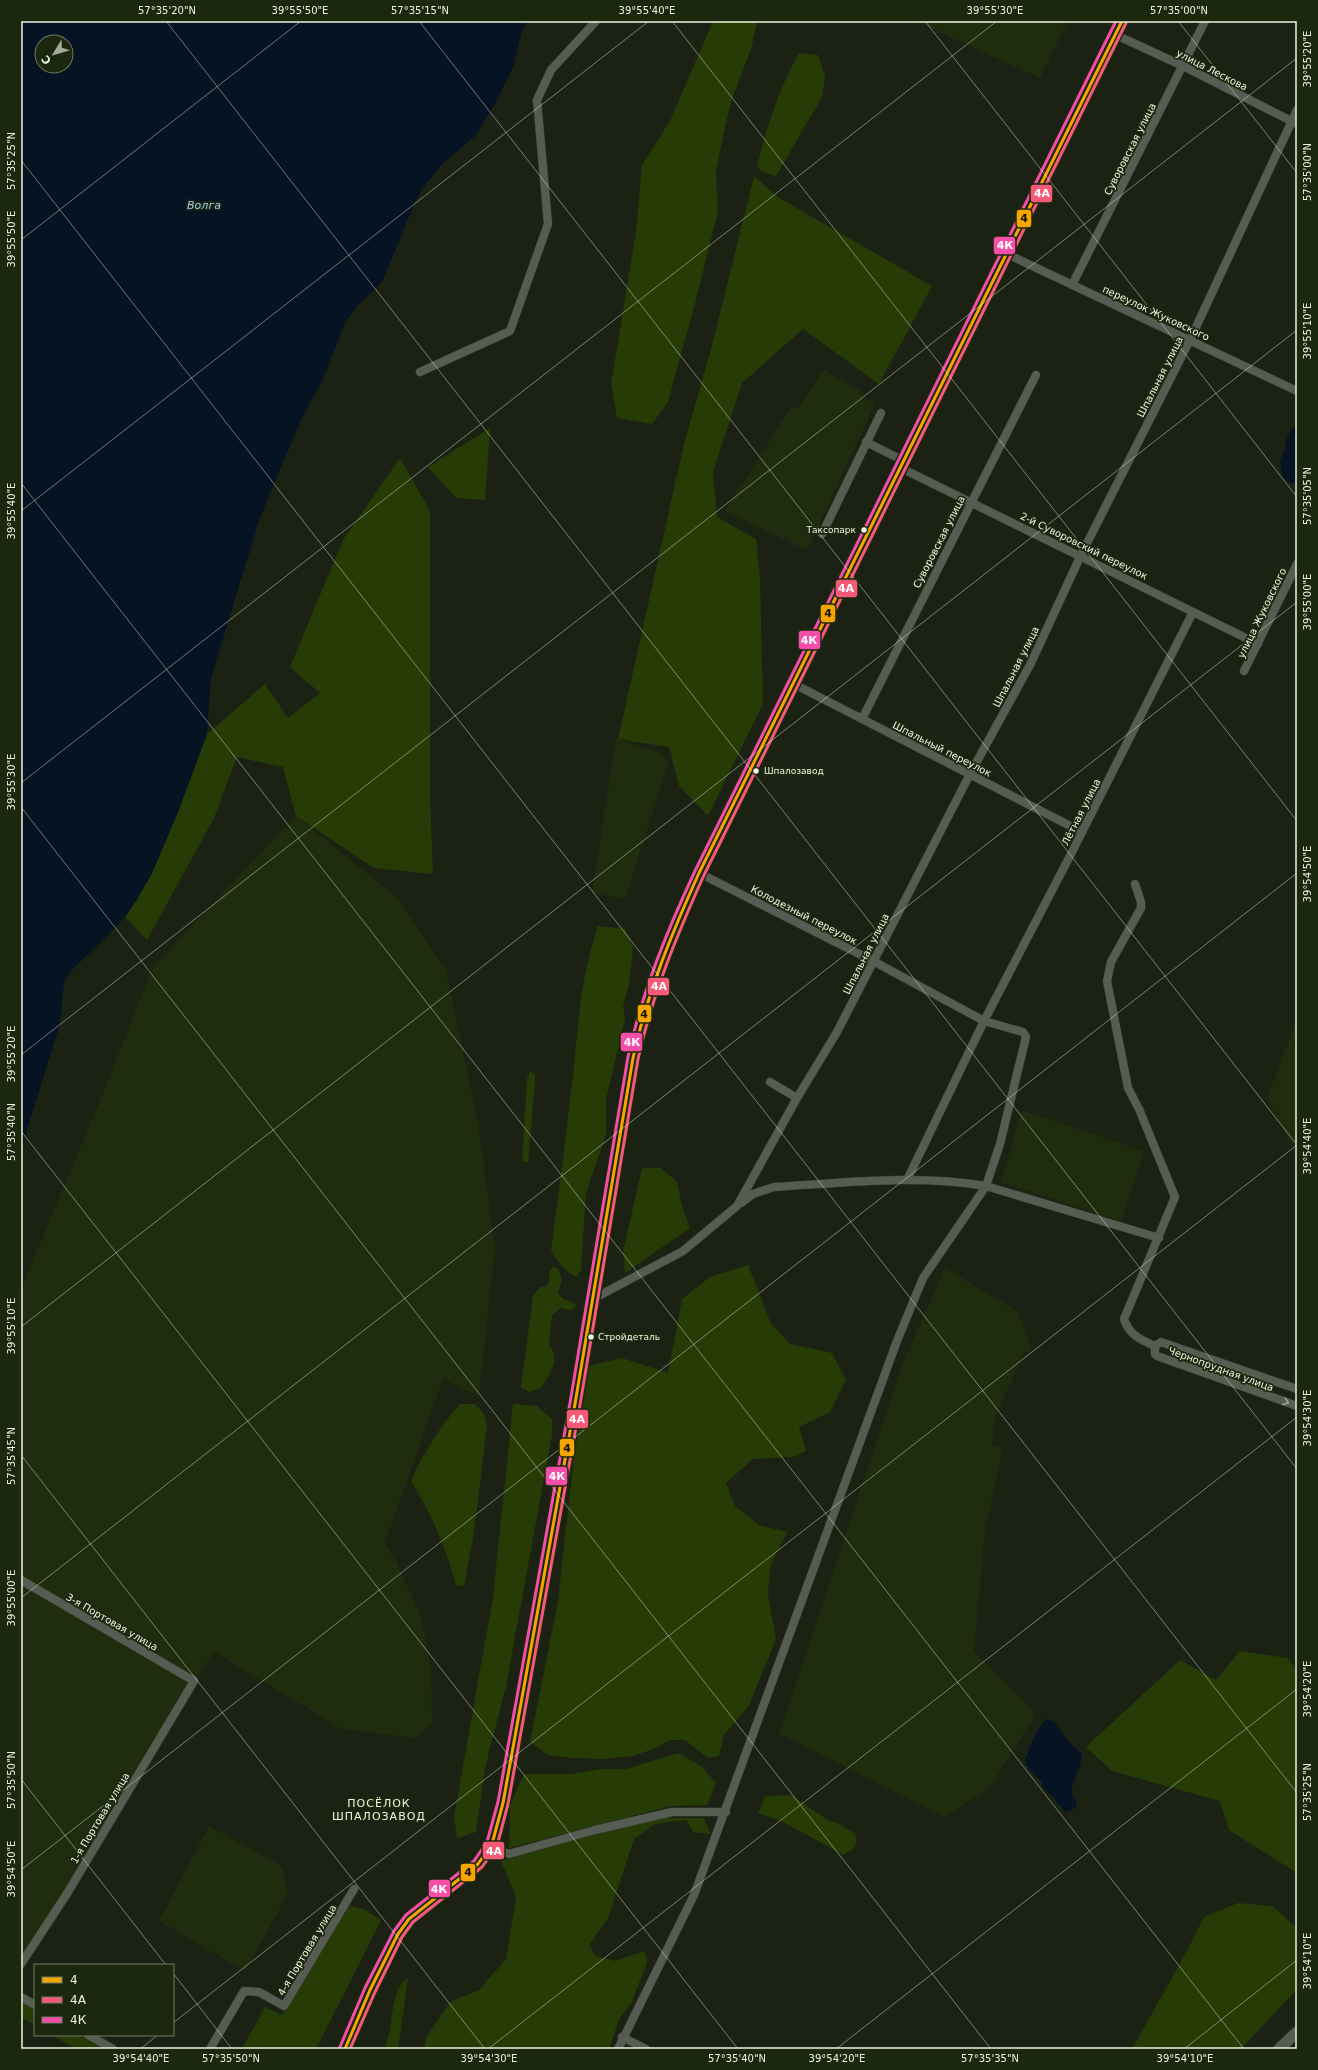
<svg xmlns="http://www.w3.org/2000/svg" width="1318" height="2070" font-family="'DejaVu Sans',sans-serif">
<rect width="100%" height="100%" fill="#1b2214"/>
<g fill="#1f2d0e">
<path d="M 915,21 L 1068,21 L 1040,78 Z"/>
<path d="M 824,369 L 863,393 L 862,397 L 875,404 L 807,550 L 725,511 L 792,406 L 798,409 Z"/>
<path d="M 616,738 L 660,753 L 669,762 L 625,899 L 592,893 Z"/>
<path d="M 296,816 L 399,899 L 446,971 L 478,1123 L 495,1249 L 479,1396 L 443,1379 L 385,1543 L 397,1563 L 421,1617 L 431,1667 L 432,1723 L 416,1738 L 342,1729 L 214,1652 L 194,1681 L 25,1958 L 21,1956 L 21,1289 L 100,1101 L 153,967 Z"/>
<path d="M 1297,1019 L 1297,1149 L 1288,1140 L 1267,1097 Z"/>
<path d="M 1022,1110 L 1144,1151 L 1121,1221 L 1001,1182 Z"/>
<path d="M 945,1268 L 1017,1311 L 1031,1346 L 1029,1352 L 1024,1351 L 996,1415 L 992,1445 L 1003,1448 L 985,1530 L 974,1651 L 1036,1714 L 989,1789 L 944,1817 L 779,1733 L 901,1368 Z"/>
<path d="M 209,1826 L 283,1867 L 287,1896 L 245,1971 L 159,1921 Z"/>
</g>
<g fill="#263b06">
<path d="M 713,21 L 757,21 L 752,46 L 732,99 L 724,131 L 716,172 L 718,211 L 697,296 L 668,402 L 652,424 L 617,418 L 611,384 L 636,232 L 642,165 L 670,121 Z"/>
<path d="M 799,53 L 818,55 L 825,76 L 822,97 L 776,176 L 762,172 L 757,166 C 767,127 779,88 799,53 Z"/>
<path d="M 754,176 L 779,198 L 932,286 L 879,384 L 803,329 L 742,383 L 713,472 L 717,517 L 756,539 L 760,578 L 763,704 L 708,816 L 679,786 L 669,747 L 618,739 L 684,444 L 711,349 Z"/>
<path d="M 490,428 L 485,500 L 456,498 L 428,467 Z"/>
<path d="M 400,458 L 430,511 L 430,796 L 433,874 L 374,868 L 296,816 L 283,767 L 237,757 L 214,818 L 147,940 L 125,917 L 152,873 L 178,812 L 207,734 L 265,684 L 288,718 L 320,693 L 290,667 L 343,540 Z"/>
<path d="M 598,926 L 625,929 L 633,947 L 629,985 L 623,1006 L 625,1020 L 606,1099 L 606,1135 L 586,1193 L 581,1270 L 577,1277 C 565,1271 558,1263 551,1250 C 559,1192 566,1134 573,1076 C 578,1026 581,974 598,926 Z"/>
<path d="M 530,1071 L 535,1074 L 535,1082 L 528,1162 L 522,1161 L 527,1079 Z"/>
<path d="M 642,1168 L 661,1168 L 677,1182 L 682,1206 L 690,1228 L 625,1273 L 623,1252 Z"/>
<path d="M 748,1265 L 771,1324 L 790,1344 L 832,1353 L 846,1380 L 830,1412 L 799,1427 L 806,1451 L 793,1457 L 753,1459 L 726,1483 L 735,1506 L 759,1525 L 787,1532 L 770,1567 L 768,1595 L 776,1639 L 749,1705 L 724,1735 L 719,1756 L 708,1758 L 685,1740 L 670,1740 L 656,1748 L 633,1756 L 602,1759 L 573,1758 L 548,1755 L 530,1742 L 558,1601 L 574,1457 L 588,1366 L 622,1358 L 668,1373 L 682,1299 L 710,1277 Z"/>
<path d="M 553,1267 L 558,1268 L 562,1280 L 558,1293 L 563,1299 L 573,1302 L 576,1306 L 571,1310 L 560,1308 L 552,1316 L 549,1346 C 562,1359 549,1374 542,1387 L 530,1392 L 521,1388 L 533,1295 L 541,1287 L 546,1287 L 549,1281 L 549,1272 Z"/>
<path d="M 460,1404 L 475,1404 L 484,1414 L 487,1426 L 474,1533 L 464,1586 L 456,1585 C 445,1545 433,1517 411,1481 C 424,1452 439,1428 460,1404 Z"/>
<path d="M 513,1404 L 537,1406 L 552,1419 L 552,1435 L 506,1686 L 485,1768 L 476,1832 L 457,1838 L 454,1817 L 493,1597 Z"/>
<path d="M 1240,1651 L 1288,1658 L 1297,1671 L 1297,1873 L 1229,1830 L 1220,1801 L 1112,1771 L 1086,1747 L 1180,1660 L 1216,1680 Z"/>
<path d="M 678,1753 L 701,1766 L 716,1783 L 707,1805 L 671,1806 L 509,1848 L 510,1805 L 524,1774 L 572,1774 L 601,1769 L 626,1769 Z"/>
<path d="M 791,1795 L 829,1821 L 837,1823 L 855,1834 L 857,1842 L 852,1850 L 844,1855 L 781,1821 L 758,1813 L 765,1796 Z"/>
<path d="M 653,1818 L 704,1818 L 710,1834 L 693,1832 L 686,1820 L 655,1824 L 634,1839 L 608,1918 L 589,1945 L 596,1956 L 615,1961 L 644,1951 L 648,1960 L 631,2004 L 620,2017 L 609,2049 L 424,2049 L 426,2038 L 450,2002 L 479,1990 L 506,1959 L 516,1897 L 501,1861 Z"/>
<path d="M 1238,1903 L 1272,1906 L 1297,1928 L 1297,1989 L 1241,2049 L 1132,2049 L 1188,1949 L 1204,1917 Z"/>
<path d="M 349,1906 L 363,1909 L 381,1920 L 316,2049 L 242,2049 L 265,2007 L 282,2015 Z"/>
<path d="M 408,1978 L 398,2049 L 384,2049 C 395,2030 388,1990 408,1978 Z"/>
<path d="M 21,2002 L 35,2010 L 35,2025 L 21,2017 Z"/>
<path d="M 52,2035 L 78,2035 L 103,2049 L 76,2049 Z"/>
</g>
<g fill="#051322" fill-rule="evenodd">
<path d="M 21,21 L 527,21 L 522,31 L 513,67 L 496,102 L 475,136 L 444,162 L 423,187 L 415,202 L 386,273 L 380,284 L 357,306 L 345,323 L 324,377 L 301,420 L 259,520 L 211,678 L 207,734 L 178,812 L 152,873 L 136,901 L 125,917 L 107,936 L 71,971 L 64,982 L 60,1024 L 21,1149 ZM 42,42 L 66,42 L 66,66 L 42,66 Z"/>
<path d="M 1297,425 L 1297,482 L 1288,483 L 1282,476 L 1280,460 C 1288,449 1283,434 1297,425 Z"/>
<path d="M 1046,1719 C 1058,1720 1063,1736 1070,1743 C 1074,1748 1078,1750 1082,1754 C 1081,1769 1072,1780 1071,1794 L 1077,1801 L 1076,1807 L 1070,1811 L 1065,1812 L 1054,1798 L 1043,1788 L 1041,1781 L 1029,1769 L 1025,1760 L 1035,1735 Z"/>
</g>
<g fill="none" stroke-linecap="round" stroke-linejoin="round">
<g stroke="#383d33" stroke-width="9">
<g id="street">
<path d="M 1116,35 L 1183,66 L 1297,124"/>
<path d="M 1007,254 L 1297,391"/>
<path d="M 1072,285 L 1205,21"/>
<path d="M 420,372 L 510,331 L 548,224 L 537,100 L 551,70 L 596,21"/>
<path d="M 866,442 L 904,461"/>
<path d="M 901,468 L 1258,644"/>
<path d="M 822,534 L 881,413"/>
<path d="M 1244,671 L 1297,564"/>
<path d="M 794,684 L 1082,832"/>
<path d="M 862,719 L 1036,375"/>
<path d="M 1135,884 L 1141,902 L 1141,908 L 1111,962 L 1107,981 L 1128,1088 L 1139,1109 L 1175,1197 L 1124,1319 C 1129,1335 1141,1340 1155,1346"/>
<path d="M 770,1082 L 797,1098"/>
<path d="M 907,1180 L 984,1021 L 1071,854 L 1193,612"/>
<path d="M 741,1203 L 753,1194 L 774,1187 C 844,1183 916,1174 986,1186 L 1159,1238"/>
<path d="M 591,1300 L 683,1251 L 737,1206 L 797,1098 L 837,1032 L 970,774 L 1031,663 L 1081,555 L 1190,340 L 1297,110"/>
<path d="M 1297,1389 L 1161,1342 L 1155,1346 L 1155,1354 L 1157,1356 L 1297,1406"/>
<path d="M 21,1580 L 194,1681 L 68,1892 L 21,1964"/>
<path d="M 490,1848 L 509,1854 L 595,1830 L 672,1812 L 726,1812"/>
<path d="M 21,1997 L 35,2005"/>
<path d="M 88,2035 L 113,2049"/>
<path d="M 622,2037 L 646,2049"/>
<path d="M 210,2049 L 244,1991 L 259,1992 L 284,2006 L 354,1889"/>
<path d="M 618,2049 L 694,1895 L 897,1341 L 923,1278 L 986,1186 L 1000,1144 L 1026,1037 L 1023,1032 L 984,1021 L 873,961 L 699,873"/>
</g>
</g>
<g stroke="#383d33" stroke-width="12">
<g id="secondary">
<path d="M 345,2049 L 370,1990 L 398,1934 L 409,1919 L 478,1864 L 492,1844 L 503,1803 L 575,1404 L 633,1058 C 646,992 672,933 699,873 L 1122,21"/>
<path d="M 1279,2049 L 1297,2032"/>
</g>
</g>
<use href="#street" stroke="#565c51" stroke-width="8"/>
<use href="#secondary" stroke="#565c51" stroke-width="11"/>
<g stroke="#1c280e" stroke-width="6">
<path id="bus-1" d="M 345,2049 L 370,1990 L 398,1934 L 409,1919 L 478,1864 L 492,1844 L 503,1803 L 575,1404 L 633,1058 C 647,993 672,933 699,873 L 1122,21"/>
</g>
<g stroke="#1c280e" stroke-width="6">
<path id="bus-2" d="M 350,2049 L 375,1992 L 402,1937 L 413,1922 L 482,1867 L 497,1846 L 508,1804 L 580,1405 L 638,1059 C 652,995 677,935 704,875 L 1126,23"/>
</g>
<g stroke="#1c280e" stroke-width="6">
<path id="bus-3" d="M 340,2047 L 365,1988 L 394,1931 L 406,1915 L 474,1861 L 487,1842 L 498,1802 L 570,1403 L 628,1057 C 642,992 667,931 695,871 L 1116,21"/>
</g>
<use href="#bus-1" stroke="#f7a600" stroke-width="3"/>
<use href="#bus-2" stroke="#f75a77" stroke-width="3"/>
<use href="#bus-3" stroke="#f54da8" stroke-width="3"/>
</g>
<defs><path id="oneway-chevron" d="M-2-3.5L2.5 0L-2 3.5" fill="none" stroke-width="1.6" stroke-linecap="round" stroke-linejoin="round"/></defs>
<use stroke="#a1a89a" href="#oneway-chevron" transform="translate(1286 1402) rotate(20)"/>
<path fill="none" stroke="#ecf4e3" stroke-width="1" stroke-opacity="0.45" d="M 166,21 L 1297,1469M 419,21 L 1297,1145M 672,21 L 1297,821M 925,21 L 1297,497M 1178,21 L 1297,173M 21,160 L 1297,1793M 21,240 L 301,21M 21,483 L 1244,2049M 21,511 L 649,21M 21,783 L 997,21M 21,807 L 991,2049M 21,1055 L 1297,58M 21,1131 L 738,2049M 21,1327 L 1297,330M 21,1455 L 485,2049M 21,1598 L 1297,602M 21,1779 L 166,1965M 21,1870 L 1297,873M 173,1973 L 232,2049M 173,2023 L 1297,1145M 140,2049 L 158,2035M 488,2049 L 1297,1417M 836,2049 L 1297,1689M 1184,2049 L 1297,1960"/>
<g fill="#ecf4e3" stroke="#1c280e" stroke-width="1.5">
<circle cx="864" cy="530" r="3.5"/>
<circle cx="756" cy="771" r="3.5"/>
<circle cx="591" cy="1337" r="3.5"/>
</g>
<g text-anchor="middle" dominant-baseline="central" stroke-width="3.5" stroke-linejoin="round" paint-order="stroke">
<g font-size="9" fill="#ecf4e3" stroke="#1c280e" text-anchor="start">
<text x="856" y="530" text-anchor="end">Таксопарк</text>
<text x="764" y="771">Шпалозавод</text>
<text x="598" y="1337">Стройдеталь</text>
</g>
<g font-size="10" fill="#ecf4e3" stroke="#1c280e">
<text transform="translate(1212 70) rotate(27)">улица Лескова</text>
<text transform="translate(1130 149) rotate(-63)">Суворовская улица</text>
<text transform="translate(1156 313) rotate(25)">переулок Жуковского</text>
<text transform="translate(1160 377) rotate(-63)">Шпальная улица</text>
<text transform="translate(939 542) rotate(-63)">Суворовская улица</text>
<text transform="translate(1084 546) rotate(26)">2-й Суворовский переулок</text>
<text transform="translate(1262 613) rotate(-64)">улица Жуковского</text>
<text transform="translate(1016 667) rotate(-63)">Шпальная улица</text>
<text transform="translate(942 749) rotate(27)">Шпальный переулок</text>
<text transform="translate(1081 812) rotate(-63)">Лётная улица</text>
<text transform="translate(804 915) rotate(27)">Колодезный переулок</text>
<text transform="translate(866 954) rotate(-63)">Шпальная улица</text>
<text transform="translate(1221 1369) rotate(20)">Чернопрудная улица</text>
<text transform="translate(112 1622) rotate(30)">3-я Портовая улица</text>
<text transform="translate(100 1818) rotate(-59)">1-я Портовая улица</text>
<text transform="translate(307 1950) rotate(-59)">4-я Портовая улица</text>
</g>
<g font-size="11" font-style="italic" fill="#9cc8f7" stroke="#1c280e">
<text x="204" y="205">Волга</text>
</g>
<g font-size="11" letter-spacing="1" fill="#ecf4e3" stroke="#1c280e">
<text x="379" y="1803">ПОСЁЛОК<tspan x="379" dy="13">ШПАЛОЗАВОД</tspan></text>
</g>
</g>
<g stroke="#1c280e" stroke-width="1.5">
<rect x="1030" y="184" width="23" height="19" rx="4" fill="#f75a77"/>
<rect x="1016" y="209" width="16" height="19" rx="4" fill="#f7a600"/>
<rect x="993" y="236" width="23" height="19" rx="4" fill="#f54da8"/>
<rect x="835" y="579" width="23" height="19" rx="4" fill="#f75a77"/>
<rect x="820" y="604" width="16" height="19" rx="4" fill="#f7a600"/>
<rect x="798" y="630" width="23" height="20" rx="4" fill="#f54da8"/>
<rect x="647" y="977" width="23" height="19" rx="4" fill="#f75a77"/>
<rect x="637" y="1004" width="15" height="19" rx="4" fill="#f7a600"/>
<rect x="620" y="1032" width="23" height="20" rx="4" fill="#f54da8"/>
<rect x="566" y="1409" width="23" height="20" rx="4" fill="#f75a77"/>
<rect x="559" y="1438" width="16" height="19" rx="4" fill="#f7a600"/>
<rect x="545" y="1466" width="23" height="20" rx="4" fill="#f54da8"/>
<rect x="482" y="1841" width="23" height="19" rx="4" fill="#f75a77"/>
<rect x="460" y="1863" width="16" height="19" rx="4" fill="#f7a600"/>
<rect x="428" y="1879" width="23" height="19" rx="4" fill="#f54da8"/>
</g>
<g font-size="11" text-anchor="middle" font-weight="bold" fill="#fff">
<text x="1042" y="197">4А</text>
<text x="1005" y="249">4К</text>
<text x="846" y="592">4А</text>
<text x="809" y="644">4К</text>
<text x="659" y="990">4А</text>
<text x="632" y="1046">4К</text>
<text x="577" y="1423">4А</text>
<text x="557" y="1480">4К</text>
<text x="494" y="1855">4А</text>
<text x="439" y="1893">4К</text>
</g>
<g font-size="11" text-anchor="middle" font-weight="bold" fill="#111">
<text x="1024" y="222">4</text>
<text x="828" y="617">4</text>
<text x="644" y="1018">4</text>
<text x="567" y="1452">4</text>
<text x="468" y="1876">4</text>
</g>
<rect width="1318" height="2070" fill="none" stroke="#1c280e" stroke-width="44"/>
<rect x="34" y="1964" width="140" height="72" fill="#1c280e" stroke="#6f7a63"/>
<rect x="42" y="1977" width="20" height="6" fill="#f7a600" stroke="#6f7a63"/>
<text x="70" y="1984" font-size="12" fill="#ecf4e3">4</text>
<rect x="42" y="1997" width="20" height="6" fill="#f75a77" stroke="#6f7a63"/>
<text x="70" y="2004" font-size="12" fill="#ecf4e3">4А</text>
<rect x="42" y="2017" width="20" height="6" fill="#f54da8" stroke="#6f7a63"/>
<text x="70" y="2024" font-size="12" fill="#ecf4e3">4К</text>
<g transform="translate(54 54) rotate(232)"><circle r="19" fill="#1c280e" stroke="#6f7a63"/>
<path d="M0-3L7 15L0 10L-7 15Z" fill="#a3aa9b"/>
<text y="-6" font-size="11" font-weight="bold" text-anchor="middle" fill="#ecf4e3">С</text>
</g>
<rect x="22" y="22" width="1274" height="2026" fill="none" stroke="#ecf4e3" stroke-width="1.5"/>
<g font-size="10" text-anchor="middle" fill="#ecf4e3">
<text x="167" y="14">57°35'20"N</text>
<text x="300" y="14">39°55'50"E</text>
<text x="420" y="14">57°35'15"N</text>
<text x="647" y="14">39°55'40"E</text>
<text x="995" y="14">39°55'30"E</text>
<text x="1179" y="14">57°35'00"N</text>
<text transform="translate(1307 59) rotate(-90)" y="4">39°55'20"E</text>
<text transform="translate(11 161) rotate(-90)" y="4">57°35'25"N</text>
<text transform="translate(1307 172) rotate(-90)" y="4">57°35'00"N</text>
<text transform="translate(11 239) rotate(-90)" y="4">39°55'50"E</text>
<text transform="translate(1307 331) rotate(-90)" y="4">39°55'10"E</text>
<text transform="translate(1307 496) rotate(-90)" y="4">57°35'05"N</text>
<text transform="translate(11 511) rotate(-90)" y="4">39°55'40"E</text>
<text transform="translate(1307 602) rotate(-90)" y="4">39°55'00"E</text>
<text transform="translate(11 782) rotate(-90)" y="4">39°55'30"E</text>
<text transform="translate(1307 874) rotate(-90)" y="4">39°54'50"E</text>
<text transform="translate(11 1054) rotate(-90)" y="4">39°55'20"E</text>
<text transform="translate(11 1132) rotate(-90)" y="4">57°35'40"N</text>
<text transform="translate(1307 1146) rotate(-90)" y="4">39°54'40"E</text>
<text transform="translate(11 1326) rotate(-90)" y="4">39°55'10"E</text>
<text transform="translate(1307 1418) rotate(-90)" y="4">39°54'30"E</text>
<text transform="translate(11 1456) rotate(-90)" y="4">57°35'45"N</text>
<text transform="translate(11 1598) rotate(-90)" y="4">39°55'00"E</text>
<text transform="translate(1307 1689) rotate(-90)" y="4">39°54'20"E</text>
<text transform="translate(11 1780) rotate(-90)" y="4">57°35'50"N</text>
<text transform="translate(1307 1792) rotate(-90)" y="4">57°35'25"N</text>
<text transform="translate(11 1869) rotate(-90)" y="4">39°54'50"E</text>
<text transform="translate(1307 1961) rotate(-90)" y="4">39°54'10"E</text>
<text x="141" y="2062">39°54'40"E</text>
<text x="231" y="2062">57°35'50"N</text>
<text x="489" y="2062">39°54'30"E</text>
<text x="737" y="2062">57°35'40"N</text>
<text x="837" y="2062">39°54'20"E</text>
<text x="990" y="2062">57°35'35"N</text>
<text x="1185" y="2062">39°54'10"E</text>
</g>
</svg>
